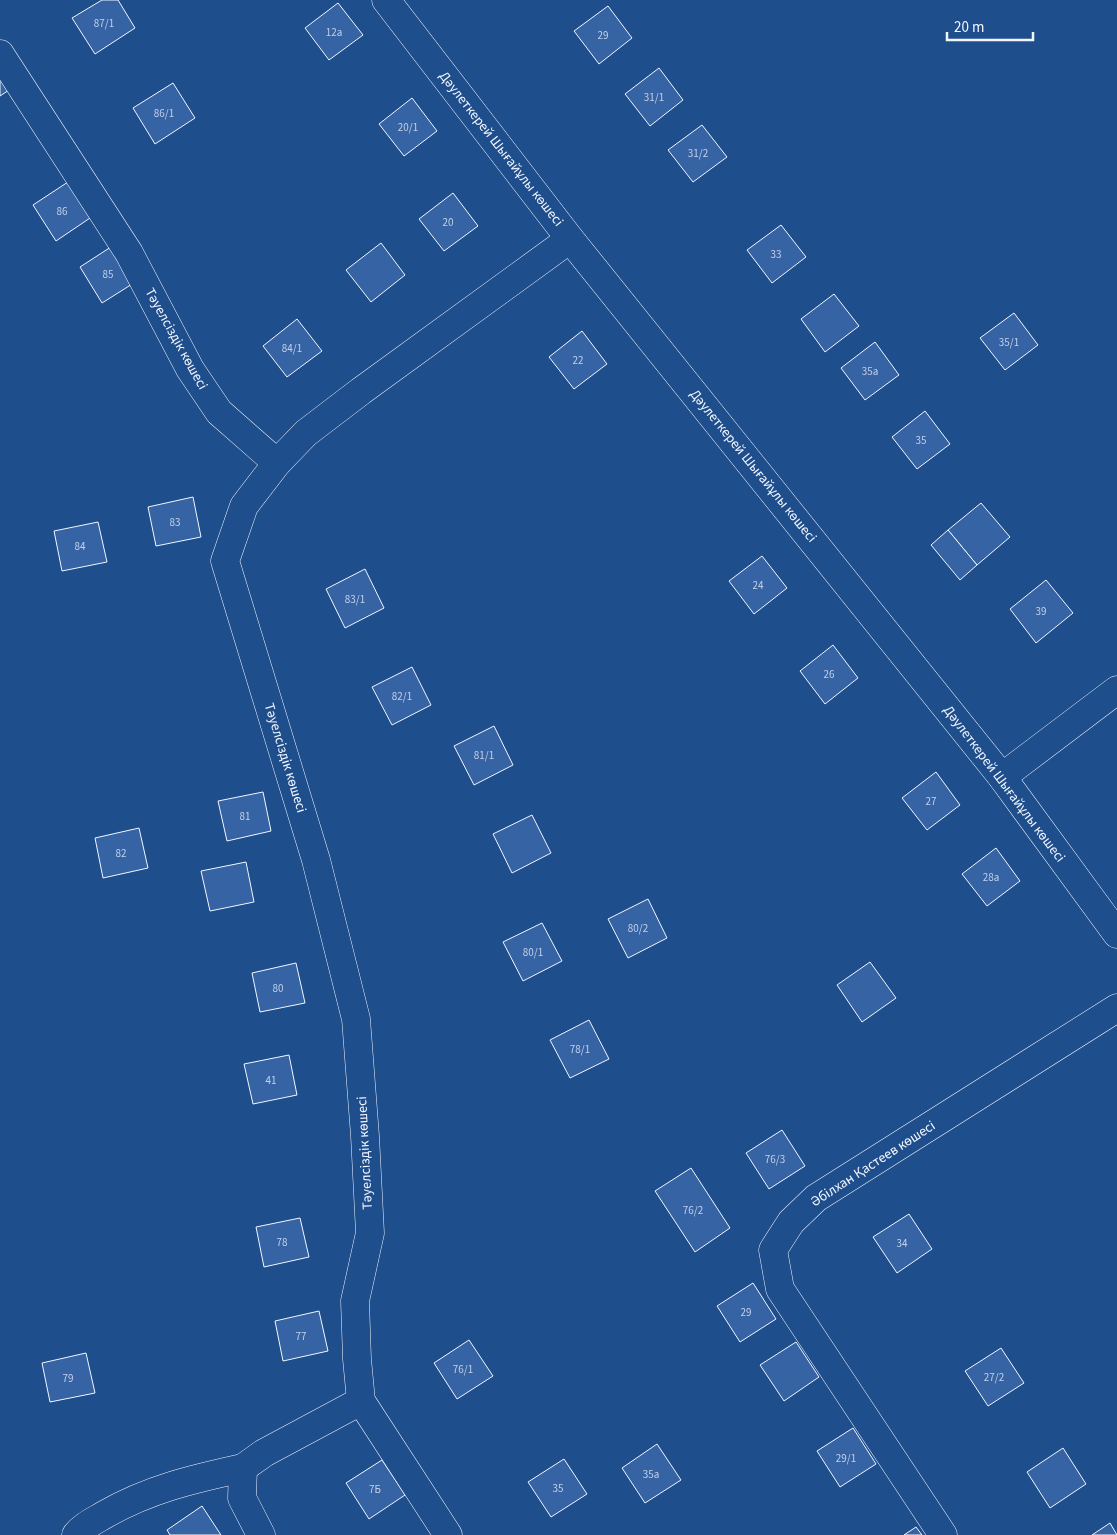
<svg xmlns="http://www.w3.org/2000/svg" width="1117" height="1535" font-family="'Source Sans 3',sans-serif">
<rect width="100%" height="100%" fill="#1f4e8c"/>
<g fill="#3563a3" stroke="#f2f6ff">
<path d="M 102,0 L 118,0 L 135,28 L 95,54 L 72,18 Z"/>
<path d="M 338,3 L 363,35 L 329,60 L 305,28 Z"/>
<path d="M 608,6 L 632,38 L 599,64 L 574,31 Z"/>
<path d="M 659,68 L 683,100 L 650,126 L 625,94 Z"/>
<path d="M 0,75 L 9,90 L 0,96 Z"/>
<path d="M 173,83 L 195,118 L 155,144 L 133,108 Z"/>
<path d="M 412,98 L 437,131 L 404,156 L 379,124 Z"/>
<path d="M 702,125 L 727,157 L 693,182 L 668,150 Z"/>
<path d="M 68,182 L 90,218 L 56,241 L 33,205 Z"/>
<path d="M 453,193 L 478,226 L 444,251 L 419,219 Z"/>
<path d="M 781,225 L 806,257 L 772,283 L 747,250 Z"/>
<path d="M 381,243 L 405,275 L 371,302 L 346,270 Z"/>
<path d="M 114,245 L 137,281 L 102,303 L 80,267 Z"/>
<path d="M 834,294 L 859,326 L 825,352 L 801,319 Z"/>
<path d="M 1014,313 L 1038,345 L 1005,370 L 980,338 Z"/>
<path d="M 297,319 L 322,351 L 287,377 L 263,346 Z"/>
<path d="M 582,331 L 607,364 L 574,389 L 549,357 Z"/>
<path d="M 875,342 L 899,375 L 865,400 L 841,368 Z"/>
<path d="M 925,411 L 950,444 L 917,469 L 892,437 Z"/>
<path d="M 193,497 L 201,537 L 156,546 L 148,507 Z"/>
<path d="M 981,503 L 1010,537 L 977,565 L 948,530 Z"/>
<path d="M 98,522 L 107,562 L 62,571 L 54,531 Z"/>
<path d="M 948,530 L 977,565 L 960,580 L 931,545 Z"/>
<path d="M 762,556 L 787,588 L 754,614 L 729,581 Z"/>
<path d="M 365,569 L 384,608 L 345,628 L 326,589 Z"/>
<path d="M 1046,580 L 1073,613 L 1036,643 L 1010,609 Z"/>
<path d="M 833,645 L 858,678 L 825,704 L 800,671 Z"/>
<path d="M 412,667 L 431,705 L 392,725 L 372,687 Z"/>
<path d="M 494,726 L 513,765 L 474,785 L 454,746 Z"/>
<path d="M 936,772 L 960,805 L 927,830 L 902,798 Z"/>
<path d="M 263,792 L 271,831 L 227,841 L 218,801 Z"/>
<path d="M 532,815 L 551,853 L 512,873 L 493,834 Z"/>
<path d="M 139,828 L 148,868 L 103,878 L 95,838 Z"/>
<path d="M 996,848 L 1020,881 L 987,906 L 962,874 Z"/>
<path d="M 246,862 L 254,902 L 210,911 L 201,871 Z"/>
<path d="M 648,899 L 667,938 L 628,958 L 608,919 Z"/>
<path d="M 542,923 L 562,961 L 523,981 L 503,942 Z"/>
<path d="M 870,962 L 896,998 L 862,1022 L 837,985 Z"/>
<path d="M 296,963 L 305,1003 L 260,1012 L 252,973 Z"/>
<path d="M 589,1020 L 609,1059 L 570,1078 L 550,1040 Z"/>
<path d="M 289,1055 L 297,1095 L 253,1104 L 244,1064 Z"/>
<path d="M 782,1130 L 805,1166 L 769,1189 L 746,1153 Z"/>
<path d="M 691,1168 L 730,1228 L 695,1252 L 655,1191 Z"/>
<path d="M 909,1214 L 932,1249 L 897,1273 L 873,1237 Z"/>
<path d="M 300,1218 L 309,1257 L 264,1267 L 256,1227 Z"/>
<path d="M 753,1283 L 776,1319 L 740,1342 L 717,1306 Z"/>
<path d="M 319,1311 L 328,1351 L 283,1361 L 275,1321 Z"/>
<path d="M 469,1340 L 493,1376 L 457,1399 L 434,1363 Z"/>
<path d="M 796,1342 L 819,1377 L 784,1401 L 760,1365 Z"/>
<path d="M 1001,1348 L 1024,1383 L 988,1406 L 965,1371 Z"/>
<path d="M 86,1353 L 95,1393 L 50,1402 L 42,1363 Z"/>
<path d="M 853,1428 L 876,1464 L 840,1487 L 817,1451 Z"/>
<path d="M 657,1444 L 681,1480 L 645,1503 L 622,1468 Z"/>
<path d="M 1063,1448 L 1086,1484 L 1050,1508 L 1027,1472 Z"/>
<path d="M 564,1459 L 587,1494 L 551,1517 L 528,1482 Z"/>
<path d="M 382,1460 L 405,1495 L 369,1519 L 346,1483 Z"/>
<path d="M 202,1506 L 221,1535 L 170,1535 L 167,1530 Z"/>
<path d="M 1110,1523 L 1117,1535 L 1092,1535 Z"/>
<path d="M 916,1527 L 922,1535 L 904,1535 Z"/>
</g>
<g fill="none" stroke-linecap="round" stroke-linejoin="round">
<g stroke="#f2f6ff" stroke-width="29">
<g id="minor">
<path d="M 386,0 L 570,239 L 1002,777 L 1117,934"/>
<path d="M 0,54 L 129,253 L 190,369 L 219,412 L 277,463 L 244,506 L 225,561 L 316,860 L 356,1019 L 365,1136 L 370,1233 L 355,1301 L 357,1359 L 361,1401 L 448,1535"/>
<path d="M 277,463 L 306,433 L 361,391 L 570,239"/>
<path d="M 1002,777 L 1117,690"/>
<path d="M 76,1535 C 83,1526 94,1521 104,1515 C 149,1489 193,1479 243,1468"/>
<path d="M 261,1535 L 242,1498 L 243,1468 L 264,1453 L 361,1401"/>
<path d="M 943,1535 L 780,1289 L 773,1250 L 791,1222 L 816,1198 L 1117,1008"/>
</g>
</g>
<use href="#minor" stroke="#1f4e8c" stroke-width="28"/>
</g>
<g text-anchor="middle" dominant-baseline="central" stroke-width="4" stroke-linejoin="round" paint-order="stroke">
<g font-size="11" fill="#c3d1e8">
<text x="104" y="23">87/1</text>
<text x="334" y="32">12а</text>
<text x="603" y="35">29</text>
<text x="654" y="97">31/1</text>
<text x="164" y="113">86/1</text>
<text x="408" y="127">20/1</text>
<text x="698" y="153">31/2</text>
<text x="62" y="211">86</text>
<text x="448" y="222">20</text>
<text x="776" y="254">33</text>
<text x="108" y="274">85</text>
<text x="1009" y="342">35/1</text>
<text x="292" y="348">84/1</text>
<text x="578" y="360">22</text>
<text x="870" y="371">35а</text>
<text x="921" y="440">35</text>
<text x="175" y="522">83</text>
<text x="80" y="546">84</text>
<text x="758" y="585">24</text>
<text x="355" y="599">83/1</text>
<text x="1041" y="611">39</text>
<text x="829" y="674">26</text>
<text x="402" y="696">82/1</text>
<text x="484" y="755">81/1</text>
<text x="931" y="801">27</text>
<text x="245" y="816">81</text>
<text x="121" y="853">82</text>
<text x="991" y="877">28а</text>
<text x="638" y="928">80/2</text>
<text x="533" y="952">80/1</text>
<text x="278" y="988">80</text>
<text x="580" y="1049">78/1</text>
<text x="271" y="1080">41</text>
<text x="775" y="1159">76/3</text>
<text x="693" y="1210">76/2</text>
<text x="282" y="1242">78</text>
<text x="902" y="1243">34</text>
<text x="746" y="1312">29</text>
<text x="301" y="1336">77</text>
<text x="463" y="1369">76/1</text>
<text x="994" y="1377">27/2</text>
<text x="68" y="1378">79</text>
<text x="846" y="1458">29/1</text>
<text x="651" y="1474">35а</text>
<text x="558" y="1488">35</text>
<text x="375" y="1489">7Б</text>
</g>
<g font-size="14" fill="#f2f6ff" stroke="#1f4e8c">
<text transform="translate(501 149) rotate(52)">Дәулеткерей Шығайұлы көшесі</text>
<text transform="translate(176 339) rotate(61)">Тәуелсіздік көшесі</text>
<text transform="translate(753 466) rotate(51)">Дәулеткерей Шығайұлы көшесі</text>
<text transform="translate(285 758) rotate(73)">Тәуелсіздік көшесі</text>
<text transform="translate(1004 784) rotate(53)">Дәулеткерей Шығайұлы көшесі</text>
<text transform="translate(365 1153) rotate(-93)">Тәуелсіздік көшесі</text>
<text transform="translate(873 1164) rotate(-33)">Әбілхан Қастеев көшесі</text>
</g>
</g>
<path d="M947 32v8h86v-8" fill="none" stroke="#f2f6ff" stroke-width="2.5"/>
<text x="954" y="32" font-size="15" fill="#f2f6ff" stroke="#1f4e8c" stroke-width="4" paint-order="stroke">20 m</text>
</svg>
